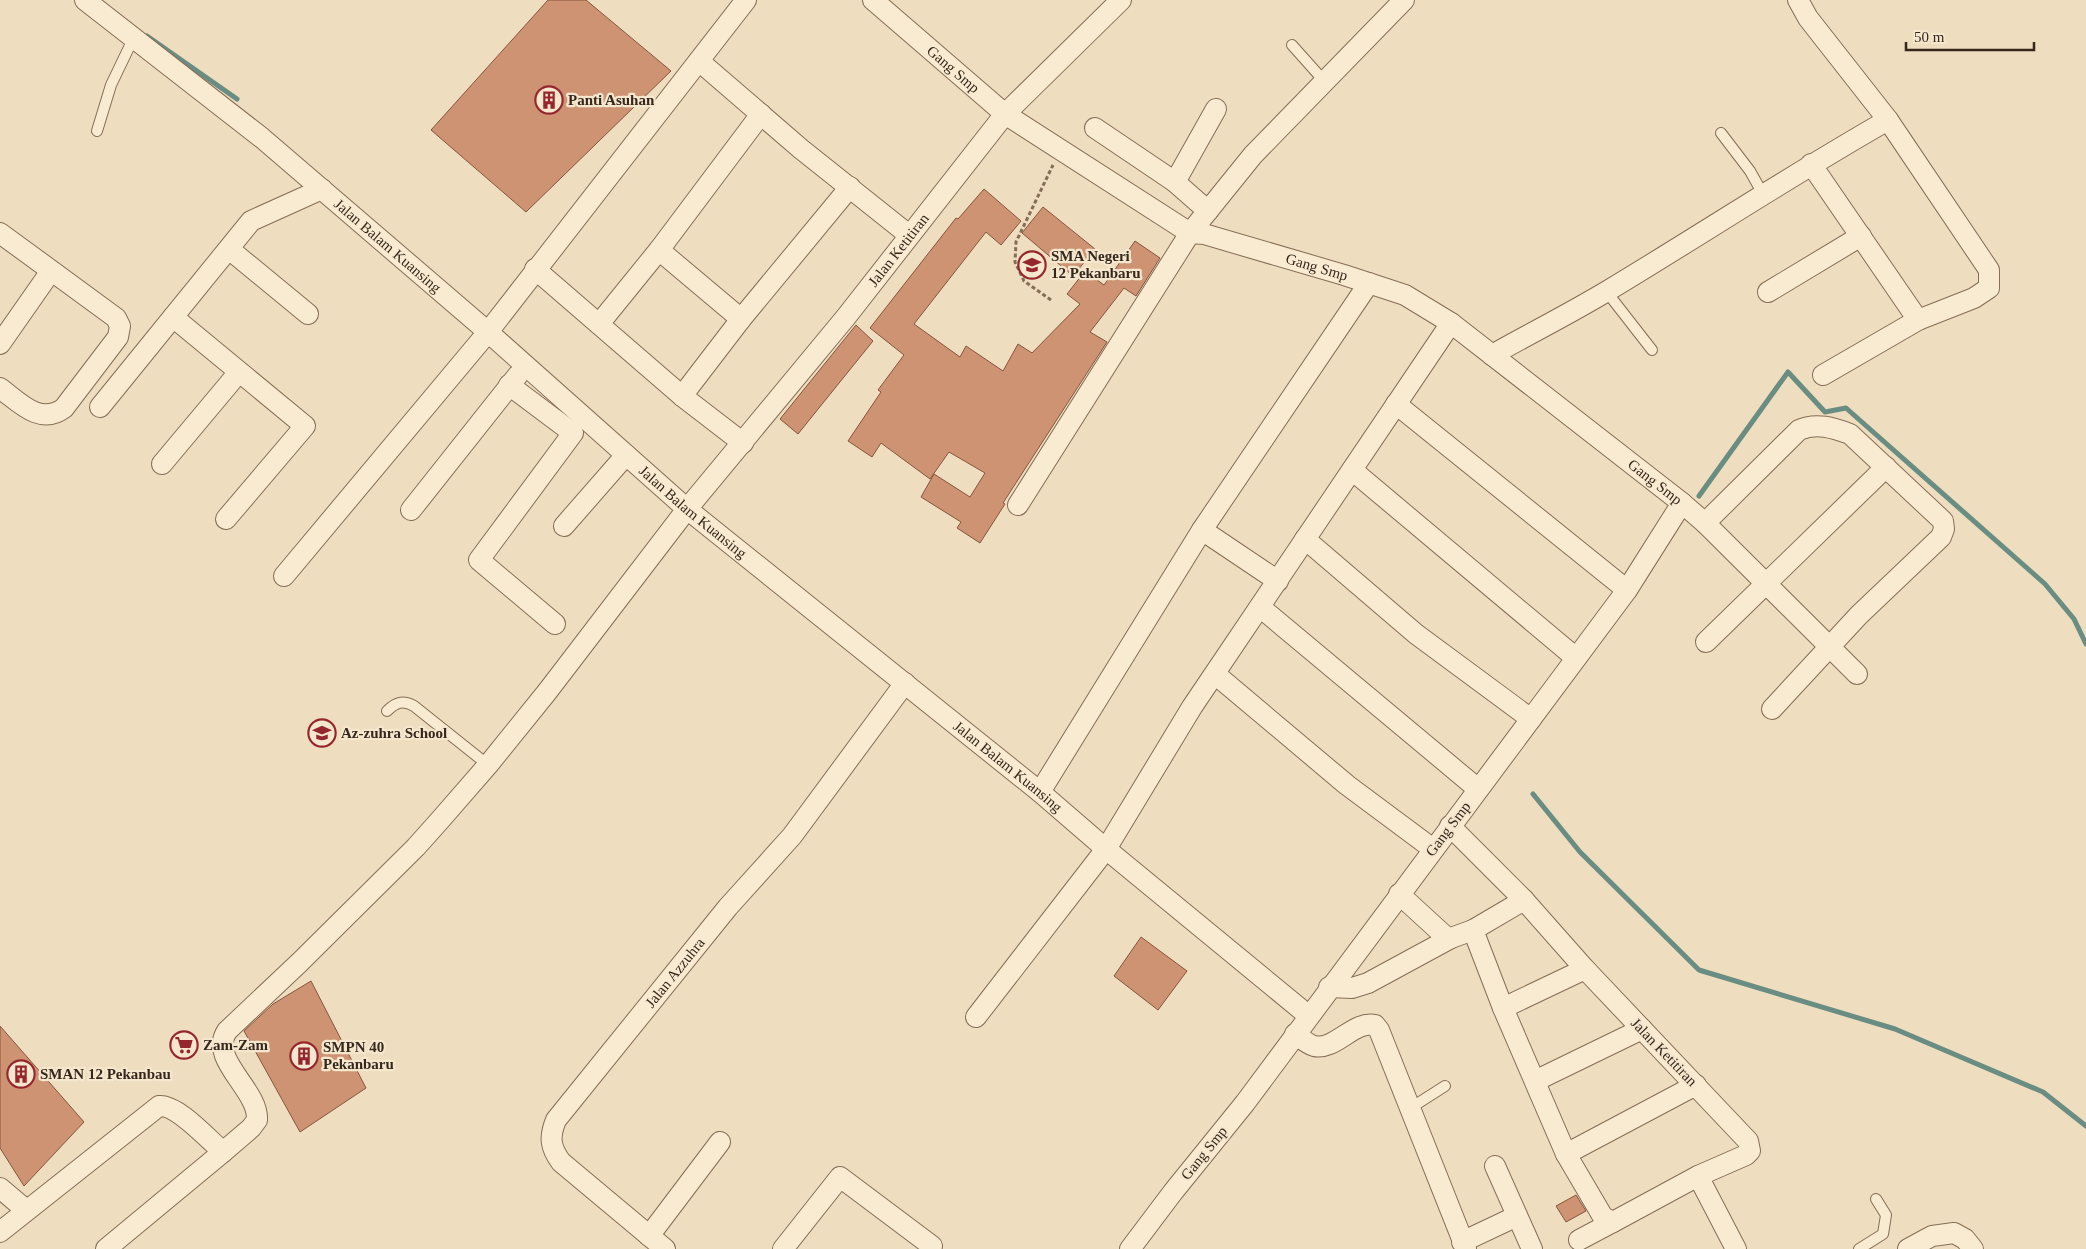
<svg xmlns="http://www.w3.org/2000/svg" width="2086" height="1249" font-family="'Times New Roman',serif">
<rect width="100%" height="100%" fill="#eeddbe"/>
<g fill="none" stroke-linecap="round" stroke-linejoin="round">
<g stroke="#698d82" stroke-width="5">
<path d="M 147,36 L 237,99"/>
<path d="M 1699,496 L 1788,372 L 1825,412 L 1846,408 L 2045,584 L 2074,619 L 2086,644"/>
<path d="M 1533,794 L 1580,852 L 1699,970 L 1895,1029 L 2043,1092 L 2086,1126"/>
</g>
</g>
<g fill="#cd9373" stroke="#86553d">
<path d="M 548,0 L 586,0 L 671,71 L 526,212 L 431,130 Z"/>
<path d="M 984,189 L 1021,221 L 1001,245 L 986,232 L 914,324 L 960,357 L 966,346 L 1003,371 L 1018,344 L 1032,353 L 1080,304 L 1067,294 L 1085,271 L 1104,285 L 1135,241 L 1160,258 L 1136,296 L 1124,288 L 1090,332 L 1107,342 L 1003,503 L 1005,504 L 980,543 L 957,528 L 961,522 L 921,497 L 934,474 L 970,497 L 985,473 L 949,452 L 930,479 L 881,443 L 872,457 L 848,441 L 881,392 L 878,390 L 904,355 L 870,328 L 956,218 L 958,219 Z"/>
<path d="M 1043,207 L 1095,249 L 1073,276 L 1022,233 Z"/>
<path d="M 856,325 L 873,341 L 798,434 L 780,419 Z"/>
<path d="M 1141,937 L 1187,971 L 1158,1010 L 1114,976 Z"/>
<path d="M 311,981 L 366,1088 L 300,1132 L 244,1031 L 273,1004 Z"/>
<path d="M 0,1026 L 84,1122 L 24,1186 L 0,1148 Z"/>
<path d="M 1576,1195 L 1586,1211 L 1566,1222 L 1556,1206 Z"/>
</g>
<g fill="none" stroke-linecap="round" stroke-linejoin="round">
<g stroke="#866d57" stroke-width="12">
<g id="lane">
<path d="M 1292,45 L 1325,82"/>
<path d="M 97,131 L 111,85 L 134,37"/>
<path d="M 1721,133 L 1750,171 L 1764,196"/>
<path d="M 1606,291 L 1652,350"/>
<path d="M 387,711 C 396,702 403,700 414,706 L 488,765"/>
<path d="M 1409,1109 L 1445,1086"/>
<path d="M 1859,1249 L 1883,1234 L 1886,1215 L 1876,1199"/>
</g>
</g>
<g stroke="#866d57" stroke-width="22">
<g id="street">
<path id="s1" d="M 85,0 L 262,138 L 488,332 L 687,509 L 1040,792 L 1106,849 L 1309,1016"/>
<path id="s2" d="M 873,0 L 1005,114 L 1190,233 L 1204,234 L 1344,275 L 1405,295 L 1451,323 L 1682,503 L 1627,590 L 1245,1103 L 1173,1192 L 1130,1249"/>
<path d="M 1798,0 L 1808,18 L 1888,120 L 1989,270 L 1989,288 L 1974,298 L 1918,320 L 1823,375"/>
<path d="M 699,61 L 801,149 L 909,235"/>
<path d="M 1095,128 L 1175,182 L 1208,211"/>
<path d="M 1811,164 L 1918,320"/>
<path d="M 1175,182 L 1216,109"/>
<path d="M 0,233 L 116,318 L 120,326 L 118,337 L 64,408 C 40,426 19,402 0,388"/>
<path d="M 229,249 L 308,314"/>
<path d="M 659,250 L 741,319"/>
<path d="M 535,269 L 682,396 L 743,443"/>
<path d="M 1768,292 L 1861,236"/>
<path d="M 173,317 L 305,426 L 226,519"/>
<path d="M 599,324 L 659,250 L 761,114"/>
<path d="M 0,344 L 51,271"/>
<path d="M 1492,355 C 1531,333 1571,313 1609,290 C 1702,234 1793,174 1888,120"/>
<path d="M 509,385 L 573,433 L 479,560 L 555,624"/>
<path d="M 682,396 L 741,319 L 850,187"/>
<path d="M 1396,404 L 1627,590"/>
<path d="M 100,407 L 251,221 L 322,189"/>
<path d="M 162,464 L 239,372"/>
<path d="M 1352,470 L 1576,658"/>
<path d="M 1682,503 L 1705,523 L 1857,674"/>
<path d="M 1018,505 L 1190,233 L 1253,155 L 1404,0"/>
<path d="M 411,510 L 518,375"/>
<path d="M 1705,523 L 1799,430 C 1816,422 1834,428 1850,434 L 1943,521 L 1944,529 L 1941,537 L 1859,615 L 1772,709"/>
<path d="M 564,526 L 626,455"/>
<path d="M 1202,530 L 1278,581"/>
<path d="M 1305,539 L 1416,634 L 1531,719"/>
<path d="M 284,576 L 488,332 L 746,0"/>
<path d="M 1260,607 L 1478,789"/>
<path d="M 1706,642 L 1886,467"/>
<path d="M 1215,674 L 1347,785 L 1433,849"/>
<path d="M 1040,792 L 1202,530 L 1369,283"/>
<path d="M 1399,894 L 1446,937 L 1451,938 L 1473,930 L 1503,1008 L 1566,1154 L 1603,1217 L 1613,1222 L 1698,1176 L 1746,1155 L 1750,1151 L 1748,1141 L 1585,969 L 1524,900 L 1450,826"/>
<path d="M 1473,930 L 1524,900"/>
<path d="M 1329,987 L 1352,988 L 1368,983 L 1451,938"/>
<path d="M 1503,1008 L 1585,969"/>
<path d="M 976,1017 L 1106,849 L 1192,707 L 1451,323"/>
<path d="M 1295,1034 C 1301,1038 1307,1044 1314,1046 C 1335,1051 1354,1020 1375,1025 L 1379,1030 L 1466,1249"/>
<path d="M 1535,1081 L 1642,1029"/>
<path d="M 1566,1154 L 1696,1085"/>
<path d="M 1495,1166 L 1532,1249"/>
<path d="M 1698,1176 L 1736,1249"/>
<path d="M 0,1188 L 26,1210"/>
<path d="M 0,1232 L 159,1106 C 177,1104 209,1140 223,1152"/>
<path d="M 649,1236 L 720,1142"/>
<path d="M 1579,1240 L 1613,1222"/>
<path d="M 1462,1242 L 1517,1216"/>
<path id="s3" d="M 106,1249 L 223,1152 L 251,1128 L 257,1120 C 259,1090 208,1059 227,1031 L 299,963 L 416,847 L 441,819 L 488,765 L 547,692 L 687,509 L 846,317 L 1005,114 L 1121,0"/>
<path id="s4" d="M 665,1249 L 561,1162 C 550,1147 549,1137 556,1120 L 728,907 L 792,836 L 905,683"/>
<path d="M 783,1249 L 840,1177 L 932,1246 L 930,1249"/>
<path d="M 1908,1249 L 1932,1236 L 1954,1233 L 1965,1239 L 1973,1249"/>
</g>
</g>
<path stroke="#866d57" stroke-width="3" stroke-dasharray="4 2.5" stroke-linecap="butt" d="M 1051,300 L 1024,281 L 1015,262 L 1016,242 L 1053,165"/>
<use href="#lane" stroke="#f9ebd1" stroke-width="10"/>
<use href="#street" stroke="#f9ebd1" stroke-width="20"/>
</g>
<defs>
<g id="building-ring" transform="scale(1.4375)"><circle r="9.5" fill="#f5e7ce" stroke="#96262e" stroke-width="1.5"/><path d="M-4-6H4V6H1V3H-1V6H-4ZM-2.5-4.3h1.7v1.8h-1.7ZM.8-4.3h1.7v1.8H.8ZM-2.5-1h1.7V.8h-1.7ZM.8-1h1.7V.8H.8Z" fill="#96262e"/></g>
<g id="school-ring" transform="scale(1.4375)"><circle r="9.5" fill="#f5e7ce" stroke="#96262e" stroke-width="1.5"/><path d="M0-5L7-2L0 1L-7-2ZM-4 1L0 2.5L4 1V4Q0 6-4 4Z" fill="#96262e"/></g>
<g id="supermarket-ring" transform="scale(1.4375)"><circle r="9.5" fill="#f5e7ce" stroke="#96262e" stroke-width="1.5"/><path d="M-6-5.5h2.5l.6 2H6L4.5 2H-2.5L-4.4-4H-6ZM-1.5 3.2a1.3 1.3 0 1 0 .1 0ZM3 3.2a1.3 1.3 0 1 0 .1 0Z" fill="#96262e"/></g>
</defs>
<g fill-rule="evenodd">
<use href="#building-ring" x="549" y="100"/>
<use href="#school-ring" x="1032" y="265"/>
<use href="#school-ring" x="322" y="733"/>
<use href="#supermarket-ring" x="184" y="1045"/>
<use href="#building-ring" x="304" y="1056"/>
<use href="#building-ring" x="21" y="1074"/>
</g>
<g text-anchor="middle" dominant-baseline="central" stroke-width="4.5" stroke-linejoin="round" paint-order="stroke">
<g font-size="15" fill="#35271c" stroke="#f5e7ce">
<text stroke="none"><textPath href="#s2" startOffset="106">Gang Smp</textPath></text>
<text stroke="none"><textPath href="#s1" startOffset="390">Jalan Balam Kuansing</textPath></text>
<text stroke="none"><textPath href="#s3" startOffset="1329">Jalan Ketitiran</textPath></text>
<text stroke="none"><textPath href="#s2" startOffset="526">Gang Smp</textPath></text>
<text stroke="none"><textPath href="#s2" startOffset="931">Gang Smp</textPath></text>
<text stroke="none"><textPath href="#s1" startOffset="795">Jalan Balam Kuansing</textPath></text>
<text stroke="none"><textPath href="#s1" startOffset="1200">Jalan Balam Kuansing</textPath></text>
<text transform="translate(1448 829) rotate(-53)">Gang Smp</text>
<text stroke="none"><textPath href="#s4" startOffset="370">Jalan Azzuhra</textPath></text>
<text transform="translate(1664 1052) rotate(46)">Jalan Ketitiran</text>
<text transform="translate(1204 1153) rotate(-51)">Gang Smp</text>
</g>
<g font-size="15" font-weight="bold" fill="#35271c" stroke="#f5e7ce" text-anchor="start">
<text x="568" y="100">Panti Asuhan</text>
<text x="1051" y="256">SMA Negeri<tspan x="1051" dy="17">12 Pekanbaru</tspan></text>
<text x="341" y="733">Az-zuhra School</text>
<text x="203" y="1045">Zam-Zam</text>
<text x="323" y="1047">SMPN 40<tspan x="323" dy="17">Pekanbaru</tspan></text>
<text x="40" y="1074">SMAN 12 Pekanbau</text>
</g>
</g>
<path d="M1906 42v8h128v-8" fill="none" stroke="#35271c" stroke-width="2.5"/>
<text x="1914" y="42" font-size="15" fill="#35271c" stroke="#f5e7ce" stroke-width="4" paint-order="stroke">50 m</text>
</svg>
